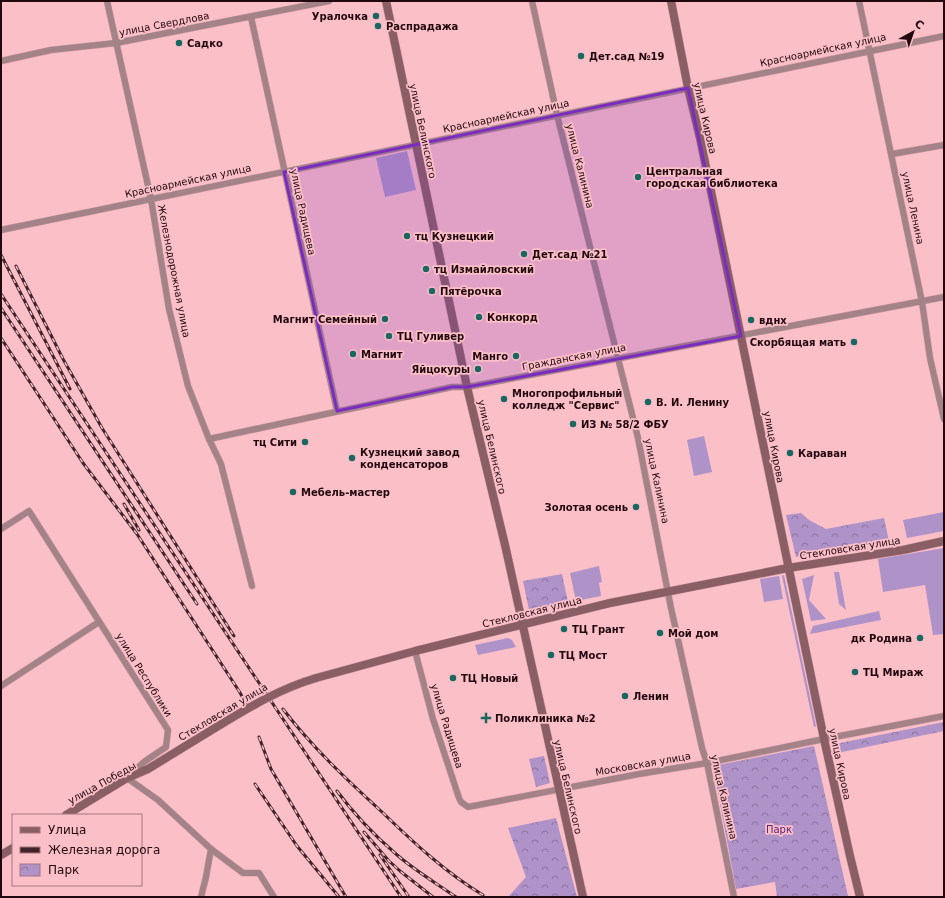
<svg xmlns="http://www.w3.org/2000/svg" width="945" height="898" font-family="'DejaVu Sans',sans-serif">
<defs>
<pattern id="park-crowns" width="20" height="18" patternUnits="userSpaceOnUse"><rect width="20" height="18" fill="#ae92c8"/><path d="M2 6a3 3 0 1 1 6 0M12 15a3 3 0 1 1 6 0" fill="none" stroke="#8d75a1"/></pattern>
</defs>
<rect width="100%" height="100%" fill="#fbbfc8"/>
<g fill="#ae92c8">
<path d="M 407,151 L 416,190 L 385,197 L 376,158 Z"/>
<path d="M 704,436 L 712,472 L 694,476 L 687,440 Z"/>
<path d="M 944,512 L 944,531 L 907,538 L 903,520 Z"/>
<path d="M 944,548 L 944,634 L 933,635 L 925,585 L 883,592 L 878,559 Z"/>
<path d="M 599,566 L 602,582 L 599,583 L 601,596 L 576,601 L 570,573 Z"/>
<path d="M 834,572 L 839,572 L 846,610 L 839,604 Z"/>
<path d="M 784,575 L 816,726 L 814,727 L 782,576 Z"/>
<path d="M 814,575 L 809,600 L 826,619 L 811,621 L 802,579 Z"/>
<path d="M 779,576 L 783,599 L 764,602 L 760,579 Z"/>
<path d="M 879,611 L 881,620 L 810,634 L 813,626 Z"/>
<path d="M 508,638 L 512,640 L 516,647 L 478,655 L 475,645 Z"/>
</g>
<g fill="url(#park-crowns)">
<path d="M 801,513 L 809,520 L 826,529 L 884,518 L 889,541 L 796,557 L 786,515 Z"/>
<path d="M 562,574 L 568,602 L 529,610 L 523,581 Z"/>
<path d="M 944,722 L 944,731 L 837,753 L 835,744 Z"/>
<path d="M 814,746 L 848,896 L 842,897 L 777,897 L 775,882 L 736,889 L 713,766 Z"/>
<path d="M 544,756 L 550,783 L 536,787 L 529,759 Z"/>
<path d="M 556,818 L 577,897 L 508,897 L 526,877 L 508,828 Z"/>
</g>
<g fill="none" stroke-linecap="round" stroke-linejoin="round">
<g stroke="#d49ea7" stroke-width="7">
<g id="street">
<path d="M 107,1 L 151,199 L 169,309 L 188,386 L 209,439 L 221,464 L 252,586"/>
<path d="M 532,1 L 557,115 L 638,438 L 671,608 L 702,748 L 707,763 L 734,897"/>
<path d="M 859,1 L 922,302 L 930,358 L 944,419"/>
<path d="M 251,17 L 337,411"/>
<path d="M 1,61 L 51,50 L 116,43 L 329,1"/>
<path d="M 892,154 L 944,145"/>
<path d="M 1,230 L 944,36"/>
<path d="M 209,439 L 452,387 L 467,387 L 944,297"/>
<path d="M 1,529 L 29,511 L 168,730 L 166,747 L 144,762 L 127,778 L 158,800 L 211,849 L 243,873 L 259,873 L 274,897"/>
<path d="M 415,651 L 433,719 L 459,798 L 461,802 L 468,807 L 639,774 L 707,763 L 824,739 L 944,716"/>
<path d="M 1,686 L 99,622"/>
<path d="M 201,897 L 206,877 L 211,849"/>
</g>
</g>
<g stroke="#d49ea7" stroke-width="9">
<g id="secondary">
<path d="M 386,1 L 467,387 L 505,545 L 583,897"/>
<path d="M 671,1 L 688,88 L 700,138 L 824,739 L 850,856 L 860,897"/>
<path d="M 316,678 L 415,651 L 610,603 L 788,568 L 903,550 L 944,541"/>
<path d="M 66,815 L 127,778 L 148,769 L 210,731"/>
<path d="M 1,855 L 13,848"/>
</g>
</g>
<use href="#street" stroke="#a38388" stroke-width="6"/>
<use href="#secondary" stroke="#8a5e65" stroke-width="8"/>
<g stroke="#412329" stroke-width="3">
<g id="rail">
<path d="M 1,255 L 70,389"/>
<path d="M 16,266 L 63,359 L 102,428 L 234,636"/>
<path d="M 1,294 L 401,897"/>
<path d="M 1,308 L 197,604"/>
<path d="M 1,338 L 83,463 L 137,534 L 239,691 L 247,705"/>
<path d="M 124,504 L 139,530"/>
<path d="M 283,709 C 312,747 347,780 382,812 C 413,842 446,873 483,895"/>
<path d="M 259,737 L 271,769 L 346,897"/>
<path d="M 255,784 L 297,846 L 339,897"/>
<path d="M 337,791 C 354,814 374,835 396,854 C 414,870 436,883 456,897"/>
<path d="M 364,832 L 389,861 L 400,871 L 433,897"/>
<path d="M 380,855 L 409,897"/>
</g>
</g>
<use href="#rail" stroke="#fbbfc8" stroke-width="1.5" stroke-dasharray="4.5" stroke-linecap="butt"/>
<g stroke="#d49ea7" stroke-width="9" stroke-linecap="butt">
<path id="secondary-bridge" d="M 210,731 C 245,710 276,690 316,678"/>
</g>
<use href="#secondary-bridge" stroke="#8a5e65" stroke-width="8"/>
</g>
<path fill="#7b2cbf" fill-opacity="0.2" stroke="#7b2cbf" stroke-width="3" stroke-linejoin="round" d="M 688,88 L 741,336 L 467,387 L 452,387 L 337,411 L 284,172 Z"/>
<g fill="#1a6661" stroke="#fbbfc8" stroke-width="1.5">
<circle cx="376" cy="16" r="4"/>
<circle cx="378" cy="26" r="4"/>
<circle cx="179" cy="43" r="4"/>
<circle cx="581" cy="56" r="4"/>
<circle cx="638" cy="177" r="4"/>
<circle cx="407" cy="236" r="4"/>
<circle cx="524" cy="254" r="4"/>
<circle cx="426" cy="269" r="4"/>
<circle cx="432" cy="291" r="4"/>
<circle cx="479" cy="317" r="4"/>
<circle cx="385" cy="319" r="4"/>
<circle cx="751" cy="320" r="4"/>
<circle cx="389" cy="336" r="4"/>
<circle cx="854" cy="342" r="4"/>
<circle cx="353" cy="354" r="4"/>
<circle cx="516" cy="356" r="4"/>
<circle cx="478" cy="369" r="4"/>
<circle cx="504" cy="399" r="4"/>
<circle cx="648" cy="402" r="4"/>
<circle cx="573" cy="424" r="4"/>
<circle cx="305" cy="442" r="4"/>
<circle cx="790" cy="453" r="4"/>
<circle cx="352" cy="458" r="4"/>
<circle cx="293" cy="492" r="4"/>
<circle cx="636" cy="507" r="4"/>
<circle cx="564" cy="629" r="4"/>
<circle cx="660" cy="633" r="4"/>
<circle cx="920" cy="638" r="4"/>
<circle cx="551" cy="655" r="4"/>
<circle cx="855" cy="672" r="4"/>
<circle cx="453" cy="678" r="4"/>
<circle cx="625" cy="696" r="4"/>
<path d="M484 712h4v4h4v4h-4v4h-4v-4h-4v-4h4z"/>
</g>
<g text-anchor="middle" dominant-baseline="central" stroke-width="3.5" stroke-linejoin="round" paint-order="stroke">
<g font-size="10" font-weight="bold" fill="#21080e" stroke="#fbbfc8" text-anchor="start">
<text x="368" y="16" text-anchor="end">Уралочка</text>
<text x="386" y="26">Распрадажа</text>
<text x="187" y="43">Садко</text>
<text x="589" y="56">Дет.сад №19</text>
<text x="646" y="171">Центральная<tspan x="646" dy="12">городская библиотека</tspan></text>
<text x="415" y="236">тц Кузнецкий</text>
<text x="532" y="254">Дет.сад №21</text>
<text x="434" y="269">тц Измайловский</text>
<text x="440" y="291">Пятёрочка</text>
<text x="487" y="317">Конкорд</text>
<text x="377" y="319" text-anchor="end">Магнит Семейный</text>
<text x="759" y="320">вднх</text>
<text x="397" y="336">ТЦ Гуливер</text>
<text x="846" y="342" text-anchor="end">Скорбящая мать</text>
<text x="361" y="354">Магнит</text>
<text x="508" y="356" text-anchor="end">Манго</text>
<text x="470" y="369" text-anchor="end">Яйцокуры</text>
<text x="512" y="393">Многопрофильный<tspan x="512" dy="12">колледж "Сервис"</tspan></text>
<text x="656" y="402">В. И. Ленину</text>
<text x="581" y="424">ИЗ № 58/2 ФБУ</text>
<text x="297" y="442" text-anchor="end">тц Сити</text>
<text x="360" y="452">Кузнецкий завод<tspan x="360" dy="12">конденсаторов</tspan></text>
<text x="798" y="453">Караван</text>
<text x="301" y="492">Мебель-мастер</text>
<text x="628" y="507" text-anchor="end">Золотая осень</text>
<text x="572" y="629">ТЦ Грант</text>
<text x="668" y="633">Мой дом</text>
<text x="912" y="638" text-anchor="end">дк Родина</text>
<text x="559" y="655">ТЦ Мост</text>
<text x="863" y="672">ТЦ Мираж</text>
<text x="461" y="678">ТЦ Новый</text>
<text x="633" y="696">Ленин</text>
<text x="495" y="718">Поликлиника №2</text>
</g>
<g font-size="10" fill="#21080e" stroke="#fbbfc8">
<text transform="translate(164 24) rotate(-11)">улица Свердлова</text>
<text transform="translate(823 50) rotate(-12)">Красноармейская улица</text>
<text transform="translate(506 116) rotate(-12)">Красноармейская улица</text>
<text transform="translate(705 118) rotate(77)">улица Кирова</text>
<text transform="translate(423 131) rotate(78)">улица Белинского</text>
<text transform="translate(580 166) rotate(76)">улица Калинина</text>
<text transform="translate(188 181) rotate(-12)">Красноармейская улица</text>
<text transform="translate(913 208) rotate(78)">улица Ленина</text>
<text transform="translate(303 212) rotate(78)">улица Радищева</text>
<text transform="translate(174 271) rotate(79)">Железнодорожная улица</text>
<text transform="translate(574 357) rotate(-11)">Гражданская улица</text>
<text transform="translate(492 447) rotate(77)">улица Белинского</text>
<text transform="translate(774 447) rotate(79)">улица Кирова</text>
<text transform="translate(657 481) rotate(78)">улица Калинина</text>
<text transform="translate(850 548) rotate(-9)">Стекловская улица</text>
<text transform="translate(532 612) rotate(-14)">Стекловская улица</text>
<text transform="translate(144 675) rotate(58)">улица Республики</text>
<text transform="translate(223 712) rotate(-31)">Стекловская улица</text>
<text transform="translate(447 726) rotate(73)">улица Радищева</text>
<text transform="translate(643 764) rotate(-10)">Московская улица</text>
<text transform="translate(840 764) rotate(78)">улица Кирова</text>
<text transform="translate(102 783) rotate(-29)">улица Победы</text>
<text transform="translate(568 787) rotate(77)">улица Белинского</text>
<text transform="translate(724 797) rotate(77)">улица Калинина</text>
</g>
<g font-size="10" fill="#562479" stroke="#fbbfc8">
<text x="779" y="829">Парк</text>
</g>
</g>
<rect width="945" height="898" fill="none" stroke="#21080e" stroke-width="4"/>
<rect x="12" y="814" width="130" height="72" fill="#fbbfc8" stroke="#a4767e"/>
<rect x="20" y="827" width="20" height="6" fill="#8a5e65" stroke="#a4767e"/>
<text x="48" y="834" font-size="12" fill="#21080e">Улица</text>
<rect x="20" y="847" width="20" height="6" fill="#412329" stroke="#a4767e"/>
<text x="48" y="854" font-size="12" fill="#21080e">Железная дорога</text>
<rect x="20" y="864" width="20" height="12" fill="url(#park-crowns)" stroke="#a4767e"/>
<text x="48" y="874" font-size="12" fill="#21080e">Парк</text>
<g transform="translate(913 32) rotate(40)" stroke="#fbbfc8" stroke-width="3" paint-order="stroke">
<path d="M0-3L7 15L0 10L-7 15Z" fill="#21080e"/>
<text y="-6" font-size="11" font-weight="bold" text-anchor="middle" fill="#21080e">С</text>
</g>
</svg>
